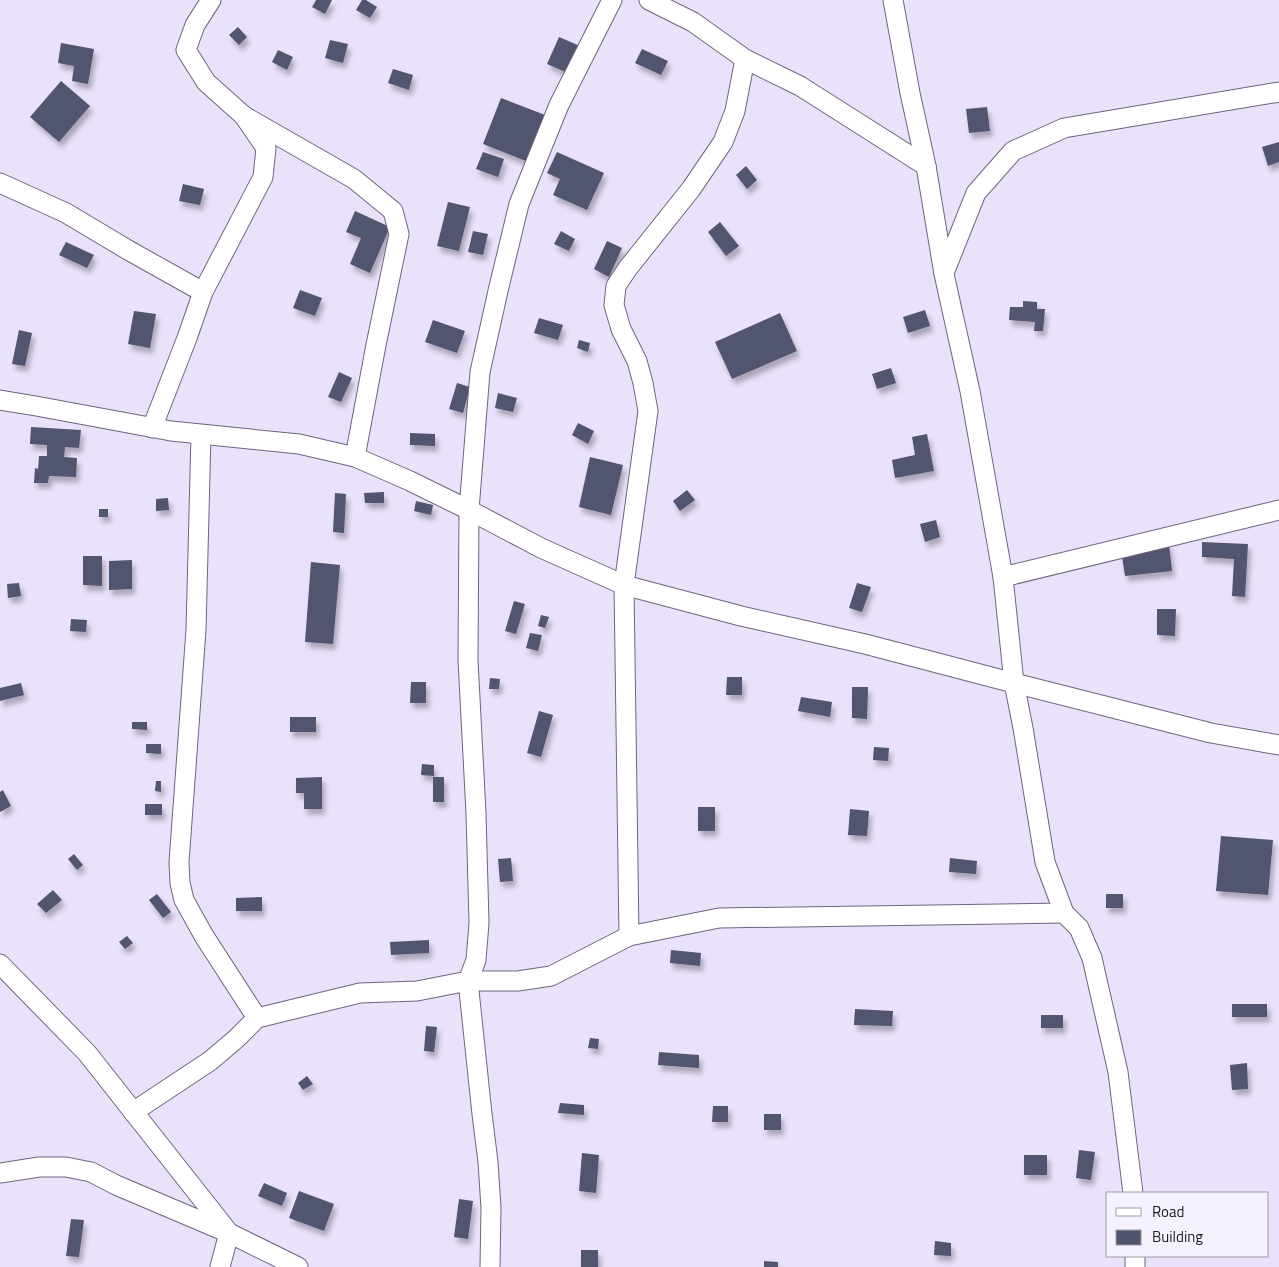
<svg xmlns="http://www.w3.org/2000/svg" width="1279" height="1267" font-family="'Titillium Web',sans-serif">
<defs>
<filter id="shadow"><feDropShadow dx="3" dy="5.5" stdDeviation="2.5" flood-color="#0004"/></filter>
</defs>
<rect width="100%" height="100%" fill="#eae1fa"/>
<g fill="#51546f" filter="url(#shadow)">
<path d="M 316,0 L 332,0 L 325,14 L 312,7 Z"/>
<path d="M 362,0 L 366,0 L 377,7 L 370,18 L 356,10 Z"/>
<path d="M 238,27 L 247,37 L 239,45 L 229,35 Z"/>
<path d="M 559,37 L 580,46 L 568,73 L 547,64 Z"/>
<path d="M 330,40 L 348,44 L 343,63 L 325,58 Z"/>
<path d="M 61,43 L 94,49 L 88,84 L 72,81 L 74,66 L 58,63 Z"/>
<path d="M 642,49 L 668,61 L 661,75 L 635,63 Z"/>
<path d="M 278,50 L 293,57 L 287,70 L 272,62 Z"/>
<path d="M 393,69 L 413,75 L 409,90 L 388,83 Z"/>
<path d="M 61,81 L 90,106 L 59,142 L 30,117 Z"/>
<path d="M 501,98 L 545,115 L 526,161 L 483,144 Z"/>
<path d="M 987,107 L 990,131 L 969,133 L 966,109 Z"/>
<path d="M 1279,142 L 1279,162 L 1268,166 L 1262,147 Z"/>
<path d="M 483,152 L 504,159 L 498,177 L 476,169 Z"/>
<path d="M 557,152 L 604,173 L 587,210 L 553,195 L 560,179 L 547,173 Z"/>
<path d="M 746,166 L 757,180 L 747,189 L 736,175 Z"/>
<path d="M 183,184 L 204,189 L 200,205 L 179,201 Z"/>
<path d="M 448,202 L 470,207 L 459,251 L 437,246 Z"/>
<path d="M 355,211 L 390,227 L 370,273 L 350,264 L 361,238 L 346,232 Z"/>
<path d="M 720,222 L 739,246 L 726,256 L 708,232 Z"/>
<path d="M 473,231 L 488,234 L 483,255 L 468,252 Z"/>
<path d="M 561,231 L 575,239 L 569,251 L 554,244 Z"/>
<path d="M 607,241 L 622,248 L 609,277 L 594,269 Z"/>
<path d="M 66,242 L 94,255 L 87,268 L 59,255 Z"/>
<path d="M 300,290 L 322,298 L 315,316 L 293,308 Z"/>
<path d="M 1023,301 L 1037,302 L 1037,309 L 1045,309 L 1043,331 L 1034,331 L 1035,322 L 1009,320 L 1010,307 L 1023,307 Z"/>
<path d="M 925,310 L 930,326 L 908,333 L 903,317 Z"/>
<path d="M 134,311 L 156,314 L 150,348 L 128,344 Z"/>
<path d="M 780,313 L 797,351 L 732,379 L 715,342 Z"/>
<path d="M 539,318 L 563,325 L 558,340 L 534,333 Z"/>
<path d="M 433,320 L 465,331 L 457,353 L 425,342 Z"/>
<path d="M 19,330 L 32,333 L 25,366 L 12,364 Z"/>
<path d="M 579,340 L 590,343 L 588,352 L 577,348 Z"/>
<path d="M 891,368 L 896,383 L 877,389 L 872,374 Z"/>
<path d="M 339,372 L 352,378 L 341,402 L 328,397 Z"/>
<path d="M 457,383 L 470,387 L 463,413 L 449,409 Z"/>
<path d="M 498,393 L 517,398 L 513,412 L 495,408 Z"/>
<path d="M 578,423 L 594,431 L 588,444 L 572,435 Z"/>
<path d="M 31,427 L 81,430 L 79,448 L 65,447 L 64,457 L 77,458 L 76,477 L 49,476 L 48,483 L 34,483 L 35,468 L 38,469 L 39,456 L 47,456 L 47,445 L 30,444 Z"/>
<path d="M 410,433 L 435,434 L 435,446 L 410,445 Z"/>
<path d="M 927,434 L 934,471 L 895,478 L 892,460 L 915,455 L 912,437 Z"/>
<path d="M 590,457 L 623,465 L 611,515 L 579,507 Z"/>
<path d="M 687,490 L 695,500 L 680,511 L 673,501 Z"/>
<path d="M 384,492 L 384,503 L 365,503 L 364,493 Z"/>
<path d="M 335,493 L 346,494 L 344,533 L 333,532 Z"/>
<path d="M 168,498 L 169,510 L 156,511 L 156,499 Z"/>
<path d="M 416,501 L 433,505 L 431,515 L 414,511 Z"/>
<rect x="99" y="509" width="9" height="8"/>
<path d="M 936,520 L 940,537 L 925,542 L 920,524 Z"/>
<path d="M 1202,542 L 1248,544 L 1245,597 L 1232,596 L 1234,559 L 1202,557 Z"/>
<path d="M 1169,544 L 1172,571 L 1125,576 L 1121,550 Z"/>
<path d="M 83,556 L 102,556 L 102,586 L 83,585 Z"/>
<path d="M 132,560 L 132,589 L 109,590 L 109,561 Z"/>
<path d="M 311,562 L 340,565 L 333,644 L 305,642 Z"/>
<path d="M 19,583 L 21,596 L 8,598 L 7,584 Z"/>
<path d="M 857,583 L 871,587 L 862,612 L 849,608 Z"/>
<path d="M 514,601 L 525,604 L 516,634 L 505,631 Z"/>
<path d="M 1157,609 L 1176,609 L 1175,636 L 1157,635 Z"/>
<path d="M 541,615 L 549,617 L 545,628 L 538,626 Z"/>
<path d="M 71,619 L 87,620 L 86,632 L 70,631 Z"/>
<path d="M 530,633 L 542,635 L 538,651 L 526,648 Z"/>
<path d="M 727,677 L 742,677 L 742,695 L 726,695 Z"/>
<path d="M 490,678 L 500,679 L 499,689 L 489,689 Z"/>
<path d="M 411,682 L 426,682 L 426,703 L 410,703 Z"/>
<path d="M 21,683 L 24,695 L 0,701 L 0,688 Z"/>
<path d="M 852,687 L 868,687 L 867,719 L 852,718 Z"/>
<path d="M 801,697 L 832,702 L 830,717 L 798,711 Z"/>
<path d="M 539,711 L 553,715 L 541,757 L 527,753 Z"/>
<rect x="290" y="717" width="26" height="15"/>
<path d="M 132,722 L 147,722 L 147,730 L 132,729 Z"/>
<path d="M 146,744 L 161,744 L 161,754 L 146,753 Z"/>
<path d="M 874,747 L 889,748 L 888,761 L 873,760 Z"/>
<path d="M 422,764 L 434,765 L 434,776 L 421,775 Z"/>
<path d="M 322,777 L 322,809 L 304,809 L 304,793 L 296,793 L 296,778 Z"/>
<rect x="433" y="777" width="11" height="25"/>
<path d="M 156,781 L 161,781 L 161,792 L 155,791 Z"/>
<path d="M 3,790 L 11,806 L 0,812 L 0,792 Z"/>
<rect x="145" y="804" width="17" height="11"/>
<rect x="698" y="807" width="17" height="24"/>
<path d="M 850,809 L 869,811 L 867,836 L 848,835 Z"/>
<path d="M 1221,836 L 1273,840 L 1268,895 L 1216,891 Z"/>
<path d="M 74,854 L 83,865 L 77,870 L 68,859 Z"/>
<path d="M 511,858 L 513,881 L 500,882 L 498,859 Z"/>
<path d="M 950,858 L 977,861 L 976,874 L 949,872 Z"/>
<path d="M 53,890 L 62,900 L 46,913 L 37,904 Z"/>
<path d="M 157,894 L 171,912 L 163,918 L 149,900 Z"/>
<rect x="1106" y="894" width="17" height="14"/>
<path d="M 262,897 L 262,911 L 236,911 L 236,898 Z"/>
<path d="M 127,936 L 133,943 L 125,949 L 119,942 Z"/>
<path d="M 429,940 L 429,953 L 391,955 L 390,942 Z"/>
<path d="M 671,950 L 701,953 L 700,966 L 670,963 Z"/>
<rect x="1232" y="1004" width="35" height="13"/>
<path d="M 855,1009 L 893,1011 L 892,1026 L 854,1025 Z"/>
<rect x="1041" y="1015" width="22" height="13"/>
<path d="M 426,1026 L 437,1027 L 434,1052 L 424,1051 Z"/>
<path d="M 590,1038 L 599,1039 L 598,1049 L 588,1048 Z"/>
<path d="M 659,1052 L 699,1055 L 699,1068 L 658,1065 Z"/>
<path d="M 1247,1063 L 1248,1089 L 1232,1090 L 1230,1065 Z"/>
<path d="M 307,1076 L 313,1084 L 303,1090 L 298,1083 Z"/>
<path d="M 560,1103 L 584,1105 L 584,1115 L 558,1113 Z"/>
<path d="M 713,1106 L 728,1106 L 728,1122 L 712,1122 Z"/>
<rect x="764" y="1114" width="17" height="16"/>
<path d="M 1079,1150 L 1095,1152 L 1091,1180 L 1076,1178 Z"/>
<path d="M 582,1153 L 599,1155 L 596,1193 L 579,1191 Z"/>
<rect x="1024" y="1155" width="23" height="20"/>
<path d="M 264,1183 L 287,1193 L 282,1206 L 258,1196 Z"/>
<path d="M 299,1191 L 334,1204 L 324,1231 L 289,1218 Z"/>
<path d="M 459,1199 L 473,1201 L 468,1239 L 454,1237 Z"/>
<path d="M 71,1219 L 84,1220 L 79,1257 L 66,1256 Z"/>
<path d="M 935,1241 L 951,1243 L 951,1256 L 934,1255 Z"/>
<rect x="581" y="1250" width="17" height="17"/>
<path d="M 764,1261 L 778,1262 L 778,1267 L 764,1267 Z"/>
</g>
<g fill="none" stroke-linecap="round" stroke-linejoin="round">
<g stroke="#6e647f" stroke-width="21">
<g id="minor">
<path d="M 649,0 L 693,22 L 745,59 L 800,86 L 926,166 L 944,274 L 970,391 L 1003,577 L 1014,683 L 1211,733 L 1279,745"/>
<path d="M 893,0 L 910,93 L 926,166"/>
<path d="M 244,116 L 354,179 L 393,211 L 399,234 L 376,345 L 355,457"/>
<path d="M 0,183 L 66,213 L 128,250 L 203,292 L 187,338 L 152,428"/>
<path d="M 944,273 L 976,193 L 1013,151 L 1064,128 L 1279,92"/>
<path d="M 203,292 L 263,177 L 266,148 L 244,116 L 206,82 L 186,50 L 195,25 L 211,0"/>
<path d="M 0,400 L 36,406 L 171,431 L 299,444 L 355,457 L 410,481 L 469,510 L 541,548 L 624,585 L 741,616 L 865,644 L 1014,683 L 1023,728 L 1045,862 L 1064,913 L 1079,928 L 1092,958 L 1118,1072 L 1133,1193"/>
<path d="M 1003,577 L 1279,510"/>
<path d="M 629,936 L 624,585 L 648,411 L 643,383 L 637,361 L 621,329 L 614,305 L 616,286 L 628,268 L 691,189 L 723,142 L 735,111 L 745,59"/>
<path d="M 0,964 L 87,1053 L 229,1233 L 220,1267"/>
<path d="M 257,1018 L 360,993 L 417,991 L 468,981 L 476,960 L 479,923 L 476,813 L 468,660 L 469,510 L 480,372 L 498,291 L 519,204 L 559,105 L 612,0"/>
<path d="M 133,1112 L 210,1061 L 236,1039 L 257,1018 L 204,936 L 184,900 L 180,883 L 179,862 L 196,630 L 201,435"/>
<path d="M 0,1173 L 39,1167 L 66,1167 L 91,1172 L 116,1185 L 229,1233 L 298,1267"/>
<path d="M 1135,1256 L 1135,1267"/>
<path d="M 490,1267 L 491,1208 L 488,1162 L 482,1114 L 468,981 L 518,981 L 551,976 L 629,936 L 719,918 L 1064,913"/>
</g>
</g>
<use href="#minor" stroke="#fff" stroke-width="19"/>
</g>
<rect x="1106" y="1192" width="162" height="65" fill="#f5f1fe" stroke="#9f9ba7"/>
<rect x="1116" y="1208" width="25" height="8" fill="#ffffff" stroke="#9f9ba7"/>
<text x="1152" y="1217" font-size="15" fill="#1d1924">Road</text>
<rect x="1116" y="1230" width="25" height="15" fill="#51546f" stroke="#9f9ba7"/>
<text x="1152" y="1242" font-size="15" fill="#1d1924">Building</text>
</svg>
